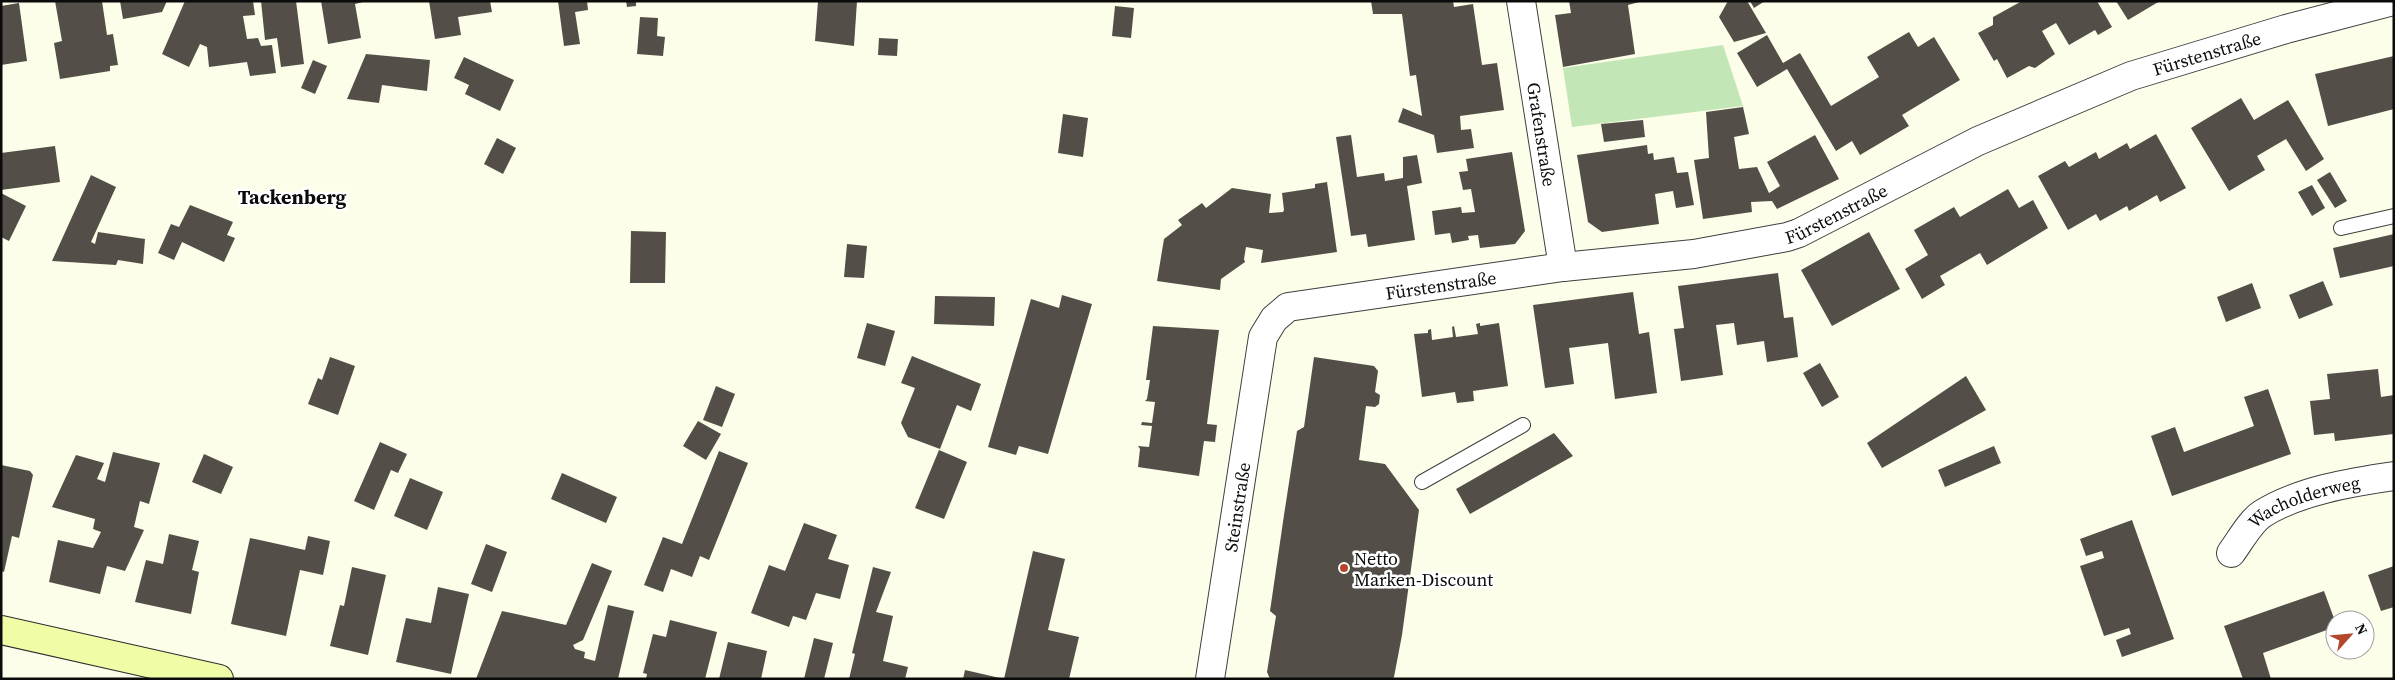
<svg xmlns="http://www.w3.org/2000/svg" width="2395" height="680" font-family="'Source Serif 4',serif">
<rect width="100%" height="100%" fill="#fdfee9"/>
<path fill="#c2e6b5" d="M 1723,45 L 1743,106 L 1572,127 L 1563,68 Z"/>
<g fill="#534f48">
<path d="M 55,1 L 102,1 L 107,35 L 113,34 L 118,65 L 110,66 L 110,71 L 60,79 L 54,43 L 62,41 Z"/>
<path d="M 120,1 L 167,1 L 162,12 L 123,19 Z"/>
<path d="M 185,1 L 253,1 L 255,15 L 243,16 L 247,39 L 258,38 L 261,46 L 272,45 L 276,73 L 250,76 L 247,62 L 209,67 L 207,47 L 200,44 L 189,67 L 162,54 Z"/>
<path d="M 261,1 L 296,1 L 304,64 L 281,67 L 277,38 L 265,40 Z"/>
<path d="M 321,1 L 367,1 L 355,4 L 361,38 L 328,44 Z"/>
<path d="M 429,1 L 490,1 L 492,12 L 458,17 L 461,35 L 435,39 Z"/>
<path d="M 558,1 L 587,1 L 588,10 L 575,12 L 580,44 L 564,46 Z"/>
<path d="M 626,1 L 636,1 L 636,6 L 627,7 Z"/>
<path d="M 818,1 L 857,1 L 854,46 L 815,41 Z"/>
<path d="M 1371,1 L 1453,1 L 1454,7 L 1473,4 L 1482,65 L 1497,63 L 1504,110 L 1460,116 L 1461,130 L 1471,129 L 1474,148 L 1437,153 L 1434,135 L 1398,122 L 1403,108 L 1422,116 L 1416,75 L 1410,76 L 1402,14 L 1373,14 Z"/>
<path d="M 1569,1 L 1643,1 L 1628,5 L 1635,54 L 1563,67 L 1555,15 L 1571,13 Z"/>
<path d="M 1728,1 L 1747,1 L 1766,33 L 1734,42 L 1719,17 Z"/>
<path d="M 1750,1 L 1765,1 L 1754,8 Z"/>
<path d="M 2022,1 L 2097,1 L 2112,27 L 2098,35 L 2095,30 L 2069,45 L 2056,23 L 2042,31 L 2055,54 L 2035,68 L 2029,66 L 2007,78 L 1997,59 L 1994,61 L 1978,33 L 1993,25 L 1993,17 Z"/>
<path d="M 2116,1 L 2160,1 L 2128,20 Z"/>
<path d="M 19,3 L 27,61 L 1,65 L 1,6 Z"/>
<path d="M 1115,6 L 1134,8 L 1131,38 L 1112,36 Z"/>
<path d="M 640,17 L 658,18 L 657,36 L 665,37 L 663,56 L 637,54 Z"/>
<path d="M 1909,32 L 1918,47 L 1934,37 L 1960,80 L 1902,115 L 1909,126 L 1860,155 L 1852,141 L 1836,151 L 1787,69 L 1757,87 L 1737,53 L 1767,35 L 1783,63 L 1800,53 L 1831,106 L 1879,77 L 1867,57 Z"/>
<path d="M 879,38 L 898,39 L 897,56 L 878,55 Z"/>
<path d="M 366,54 L 430,60 L 427,91 L 382,85 L 379,103 L 347,99 Z"/>
<path d="M 2394,56 L 2394,109 L 2328,126 L 2315,74 Z"/>
<path d="M 464,57 L 514,80 L 500,111 L 465,94 L 469,85 L 454,78 Z"/>
<path d="M 313,60 L 327,66 L 315,94 L 301,88 Z"/>
<path d="M 2241,98 L 2254,120 L 2288,100 L 2324,159 L 2306,171 L 2286,139 L 2257,156 L 2265,170 L 2229,191 L 2191,128 Z"/>
<path d="M 1743,107 L 1749,134 L 1734,137 L 1739,169 L 1757,167 L 1769,193 L 1780,186 L 1767,162 L 1815,135 L 1839,179 L 1777,209 L 1772,201 L 1751,202 L 1752,212 L 1703,219 L 1694,160 L 1709,158 L 1706,112 Z"/>
<path d="M 1063,114 L 1088,118 L 1083,157 L 1058,153 Z"/>
<path d="M 1643,120 L 1645,137 L 1604,142 L 1601,124 Z"/>
<path d="M 2156,134 L 2186,188 L 2160,202 L 2157,195 L 2129,211 L 2127,206 L 2100,221 L 2096,214 L 2068,230 L 2038,176 L 2065,161 L 2069,167 L 2096,152 L 2099,159 L 2127,143 L 2130,149 Z"/>
<path d="M 1351,135 L 1357,177 L 1384,173 L 1385,181 L 1403,178 L 1403,157 L 1417,155 L 1422,183 L 1407,186 L 1415,240 L 1368,247 L 1366,234 L 1351,236 L 1336,137 Z"/>
<path d="M 497,138 L 516,148 L 503,174 L 484,164 Z"/>
<path d="M 1647,145 L 1648,154 L 1653,153 L 1654,160 L 1674,157 L 1677,173 L 1688,172 L 1694,205 L 1676,208 L 1673,191 L 1655,194 L 1659,224 L 1602,232 L 1588,222 L 1577,155 Z"/>
<path d="M 55,146 L 60,182 L 1,190 L 1,153 Z"/>
<path d="M 1512,152 L 1525,231 L 1515,244 L 1480,248 L 1478,235 L 1468,236 L 1469,240 L 1452,243 L 1450,233 L 1435,235 L 1432,211 L 1461,207 L 1462,213 L 1475,212 L 1471,189 L 1463,190 L 1459,172 L 1468,171 L 1466,159 Z"/>
<path d="M 2330,172 L 2347,201 L 2335,208 L 2317,180 Z"/>
<path d="M 91,175 L 116,187 L 91,242 L 95,244 L 98,232 L 145,239 L 143,264 L 118,260 L 116,265 L 52,261 Z"/>
<path d="M 1327,182 L 1337,252 L 1261,263 L 1263,250 L 1246,247 L 1244,259 L 1245,262 L 1221,279 L 1220,290 L 1157,281 L 1164,239 L 1182,225 L 1178,220 L 1202,203 L 1206,208 L 1232,188 L 1271,194 L 1269,213 L 1283,212 L 1284,210 L 1282,193 L 1315,188 L 1315,184 Z"/>
<path d="M 2312,185 L 2325,208 L 2312,216 L 2298,192 Z"/>
<path d="M 2008,189 L 2019,208 L 2033,200 L 2048,228 L 1987,265 L 1980,253 L 1940,276 L 1945,285 L 1922,299 L 1905,269 L 1928,255 L 1914,230 L 1954,207 L 1960,217 Z"/>
<path d="M 1,193 L 26,206 L 9,241 L 1,237 Z"/>
<path d="M 190,205 L 233,222 L 227,235 L 235,238 L 224,262 L 182,242 L 174,260 L 158,253 L 171,224 L 179,227 Z"/>
<path d="M 631,231 L 666,232 L 665,283 L 630,283 Z"/>
<path d="M 1869,232 L 1900,289 L 1832,326 L 1801,270 Z"/>
<path d="M 2394,234 L 2394,266 L 2340,278 L 2333,248 Z"/>
<path d="M 847,244 L 867,246 L 864,278 L 844,277 Z"/>
<path d="M 1778,273 L 1784,318 L 1793,317 L 1798,357 L 1767,362 L 1764,341 L 1737,345 L 1734,323 L 1716,325 L 1723,375 L 1681,381 L 1674,329 L 1684,328 L 1678,286 Z"/>
<path d="M 2323,281 L 2333,305 L 2299,319 L 2289,295 Z"/>
<path d="M 2252,283 L 2261,308 L 2226,322 L 2217,297 Z"/>
<path d="M 1633,292 L 1639,334 L 1649,332 L 1657,393 L 1615,399 L 1608,343 L 1569,348 L 1574,384 L 1545,388 L 1533,305 Z"/>
<path d="M 1062,295 L 1092,304 L 1048,454 L 1019,446 L 1016,455 L 988,447 L 1031,299 L 1059,308 Z"/>
<path d="M 935,296 L 995,297 L 994,326 L 934,324 Z"/>
<path d="M 867,323 L 895,331 L 885,366 L 857,358 Z"/>
<path d="M 1480,323 L 1480,326 L 1499,323 L 1508,386 L 1473,391 L 1474,401 L 1457,403 L 1455,392 L 1422,397 L 1414,334 L 1428,333 L 1428,330 L 1431,329 L 1432,340 L 1453,337 L 1452,327 L 1454,326 L 1456,337 L 1478,334 L 1476,324 Z"/>
<path d="M 1153,326 L 1219,330 L 1207,424 L 1217,425 L 1215,442 L 1204,441 L 1199,476 L 1138,467 L 1140,449 L 1138,446 L 1149,447 L 1152,426 L 1141,425 L 1142,422 L 1152,423 L 1155,402 L 1145,401 L 1147,399 L 1150,380 L 1146,380 Z"/>
<path d="M 912,356 L 981,384 L 971,411 L 957,405 L 940,449 L 908,437 L 901,423 L 915,388 L 901,383 Z"/>
<path d="M 330,357 L 355,366 L 338,415 L 308,404 L 318,378 L 322,380 Z"/>
<path d="M 1314,357 L 1374,366 L 1378,371 L 1375,392 L 1380,395 L 1379,404 L 1375,407 L 1366,406 L 1359,460 L 1385,464 L 1419,510 L 1402,635 L 1394,677 L 1392,679 L 1270,679 L 1267,672 L 1276,616 L 1270,611 L 1284,515 L 1297,431 L 1304,427 Z"/>
<path d="M 1820,363 L 1839,397 L 1822,407 L 1803,373 Z"/>
<path d="M 2378,369 L 2381,397 L 2394,395 L 2394,434 L 2335,441 L 2334,433 L 2314,435 L 2310,401 L 2330,399 L 2327,374 Z"/>
<path d="M 1966,376 L 1986,410 L 1882,468 L 1867,443 Z"/>
<path d="M 716,386 L 735,394 L 722,427 L 703,420 Z"/>
<path d="M 2268,389 L 2291,454 L 2172,496 L 2151,436 L 2175,427 L 2184,452 L 2254,426 L 2244,397 Z"/>
<path d="M 698,421 L 721,434 L 706,460 L 683,446 Z"/>
<path d="M 1554,433 L 1573,456 L 1470,514 L 1456,489 Z"/>
<path d="M 380,442 L 407,454 L 398,473 L 391,470 L 374,510 L 354,501 Z"/>
<path d="M 1994,446 L 2001,463 L 1945,487 L 1938,470 Z"/>
<path d="M 939,450 L 967,462 L 944,519 L 915,508 Z"/>
<path d="M 719,451 L 748,463 L 709,560 L 700,556 L 692,577 L 671,569 L 663,592 L 644,585 L 663,537 L 682,544 Z"/>
<path d="M 113,452 L 160,463 L 149,504 L 140,501 L 134,527 L 144,530 L 125,571 L 107,566 L 100,594 L 49,582 L 58,540 L 93,548 L 101,532 L 93,529 L 95,519 L 52,507 L 76,455 L 104,463 L 97,479 L 105,482 Z"/>
<path d="M 204,454 L 233,467 L 221,494 L 192,482 Z"/>
<path d="M 1,465 L 30,471 L 33,475 L 19,538 L 12,536 L 4,572 L 1,571 Z"/>
<path d="M 562,473 L 617,497 L 606,523 L 551,499 Z"/>
<path d="M 410,478 L 443,492 L 427,530 L 394,516 Z"/>
<path d="M 2132,520 L 2174,639 L 2122,657 L 2116,640 L 2131,634 L 2129,628 L 2104,636 L 2080,566 L 2104,558 L 2102,551 L 2086,556 L 2080,539 Z"/>
<path d="M 804,523 L 837,535 L 828,559 L 849,565 L 840,599 L 816,593 L 806,620 L 793,616 L 789,627 L 751,613 L 769,565 L 785,571 Z"/>
<path d="M 169,534 L 199,541 L 192,570 L 199,572 L 191,614 L 135,602 L 146,560 L 163,564 Z"/>
<path d="M 308,536 L 330,541 L 323,575 L 300,570 L 286,636 L 231,624 L 250,538 L 305,550 Z"/>
<path d="M 486,544 L 507,552 L 492,592 L 471,584 Z"/>
<path d="M 1033,551 L 1065,559 L 1048,630 L 1079,637 L 1069,679 L 1004,679 Z"/>
<path d="M 592,563 L 612,571 L 583,640 L 573,645 L 575,649 L 585,652 L 584,658 L 595,661 L 608,605 L 634,611 L 618,679 L 476,679 L 502,611 L 566,625 Z"/>
<path d="M 2394,566 L 2394,607 L 2381,611 L 2368,575 Z"/>
<path d="M 352,567 L 386,575 L 368,655 L 330,646 L 340,605 L 344,606 Z"/>
<path d="M 873,567 L 891,572 L 876,612 L 893,616 L 883,661 L 908,667 L 905,679 L 849,679 L 855,654 L 852,653 Z"/>
<path d="M 438,587 L 469,594 L 451,674 L 396,662 L 406,618 L 431,623 Z"/>
<path d="M 2324,591 L 2335,621 L 2335,627 L 2263,653 L 2271,679 L 2243,679 L 2224,626 Z"/>
<path d="M 670,620 L 717,632 L 705,679 L 646,679 L 647,674 L 643,673 L 653,634 L 666,637 Z"/>
<path d="M 814,638 L 833,643 L 824,679 L 804,679 Z"/>
<path d="M 728,642 L 767,651 L 761,679 L 719,679 Z"/>
<path d="M 965,670 L 1000,678 L 1000,679 L 963,679 Z"/>
</g>
<g fill="none" stroke-linecap="round" stroke-linejoin="round">
<g stroke="#3e3e3e" stroke-width="16">
<g id="lane">
<path d="M 2341,228 L 2394,216"/>
<path d="M 1422,482 L 1523,425"/>
</g>
</g>
<g stroke="#3e3e3e" stroke-width="30">
<g id="street">
<path id="s1" d="M 1521,1 L 1563,267"/>
<path id="s2" d="M 2231,553 C 2240,541 2250,522 2262,514 C 2298,491 2352,482 2394,476"/>
<path id="s3" d="M 1210,679 L 1263,337 L 1274,319 L 1288,307 L 1563,267 L 1694,254 L 1787,237 L 1799,233 L 1978,141 L 2131,76 L 2286,29 L 2393,1"/>
</g>
</g>
<g stroke="#2d2d2d" stroke-width="30">
<path id="secondary" d="M 1,630 L 219,679"/>
</g>
<use href="#lane" stroke="#fff" stroke-width="14"/>
<use href="#street" stroke="#fff" stroke-width="28"/>
<use href="#secondary" stroke="#f0fca6" stroke-width="28"/>
</g>
<circle fill="#b44629" stroke="#fff" stroke-width="2" cx="1344" cy="568" r="5"/>
<g text-anchor="middle" dominant-baseline="central" stroke-width="5" stroke-linejoin="round" paint-order="stroke">
<g font-size="18" fill="#0b0b0b" stroke="#fff">
<text stroke="none"><textPath href="#s3" startOffset="1349">Fürstenstraße</textPath></text>
<text stroke="none"><textPath href="#s1" startOffset="135">Grafenstraße</textPath></text>
<text stroke="none"><textPath href="#s3" startOffset="944">Fürstenstraße</textPath></text>
<text stroke="none"><textPath href="#s3" startOffset="540">Fürstenstraße</textPath></text>
<text stroke="none"><textPath href="#s2" startOffset="94">Wacholderweg</textPath></text>
<text stroke="none"><textPath href="#s3" startOffset="174">Steinstraße</textPath></text>
</g>
<g font-size="18" fill="#0b0b0b" stroke="#fff" text-anchor="start">
<text x="1354" y="558">Netto<tspan x="1354" dy="21">Marken-Discount</tspan></text>
</g>
<g font-size="20" font-weight="bold" fill="#0b0b0b" stroke="#fff">
<text x="292" y="197">Tackenberg</text>
</g>
</g>
<rect width="2395" height="680" fill="none" stroke="#0b0b0b" stroke-width="5"/>
<g transform="translate(2350 635) rotate(63)"><circle r="24" fill="#ffffff" stroke="#9d9d9d"/>
<path d="M0-4L9 19L0 12L-9 19Z" fill="#b44629"/>
<text y="-8" font-size="14" font-weight="bold" text-anchor="middle" fill="#0b0b0b">N</text>
</g>
</svg>
